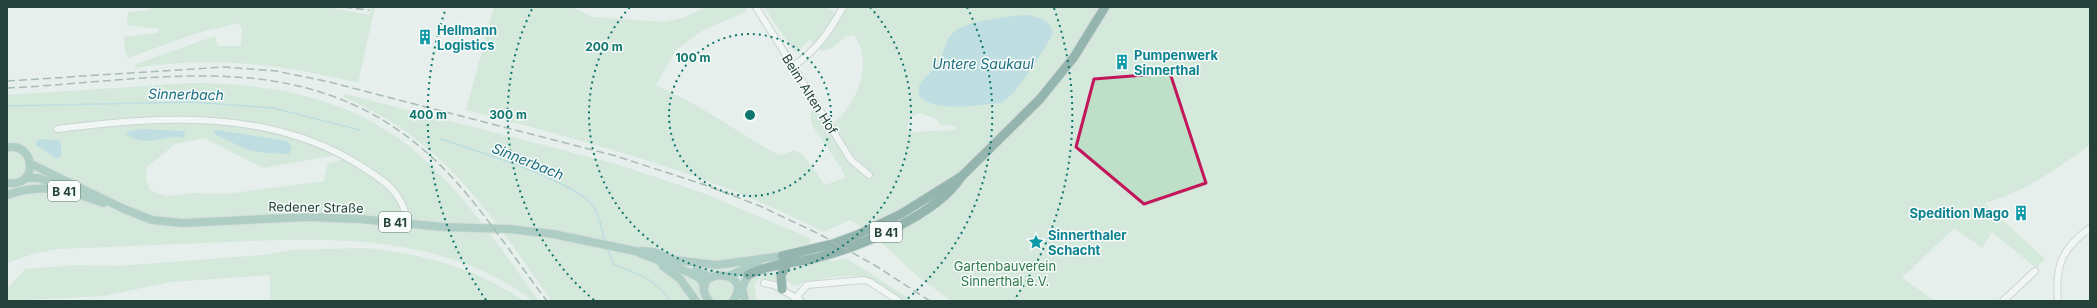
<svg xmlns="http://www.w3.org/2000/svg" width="2097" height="308" font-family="Inter,sans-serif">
<rect width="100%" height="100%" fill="#e6efeb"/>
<g fill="#bfe0c8" fill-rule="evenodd">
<path d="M 151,7 L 325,7 L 369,15 L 371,7 L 375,7 L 358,83 C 281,64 214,56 134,68 L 136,64 L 215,36 L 218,46 L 241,46 L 242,29 L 239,23 L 197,33 L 128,58 L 125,52 L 124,37 L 158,33 L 159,29 L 127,25 L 128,12 L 151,10 Z"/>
<path d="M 494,7 L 571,7 L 593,17 L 664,22 L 683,18 L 706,7 L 748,7 L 745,12 L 702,31 L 675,51 L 656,85 L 694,104 L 772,152 L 782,155 L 795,150 L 803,155 L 825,185 L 845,178 L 843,171 L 812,125 L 810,114 L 814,109 L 827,128 C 854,111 876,64 854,35 L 845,36 C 838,44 832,50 821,51 L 820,47 L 809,40 L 799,51 L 794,51 L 764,7 L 826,7 L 841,16 L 847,7 L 2090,7 L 2090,145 C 2057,168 2024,193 1984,203 L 2045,259 L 2036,268 L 1992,232 L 1982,248 L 1954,228 L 1902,278 L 1935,301 L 951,301 C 936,289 918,278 905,265 C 888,248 871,232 850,220 L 823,232 C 711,173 588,142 466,110 ZM 1015,16 L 1005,101 L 1001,103 C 975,105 942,113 921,97 C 915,84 927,77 935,69 C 943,61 942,50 948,41 C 959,19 994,20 1015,16 ZM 919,113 L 937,119 L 940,125 L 955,126 L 955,130 L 914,132 L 907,130 C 907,122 911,115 919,113 Z"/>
<path d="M 192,83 C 271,83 354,99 416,152 C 465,194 501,249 539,301 L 533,301 C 444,234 334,237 228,242 C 171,244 115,247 58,249 L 36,253 L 7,263 L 7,95 ZM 218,130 L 287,141 L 292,147 L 248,150 L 214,131 ZM 204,138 L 263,168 L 337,155 L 342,160 L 328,163 L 324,181 L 226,194 L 195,193 L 165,196 L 150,190 L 146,179 L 147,167 L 175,144 Z"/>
<path d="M 345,94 L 616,164 L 703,193 L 810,238 L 811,243 L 832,262 L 846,258 L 913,301 C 901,301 888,288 876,282 C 856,271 816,278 795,286 L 789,282 L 758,279 L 754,284 L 757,301 L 552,301 C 490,215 446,140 343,97 Z"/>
<path d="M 364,248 C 421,253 476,268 524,301 L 270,301 L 270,275 L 171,282 L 103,296 L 7,301 L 7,289 L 25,269 L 77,265 L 118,266 L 263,255 L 292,250 Z"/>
</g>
<g fill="#8ec9d4">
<path d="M 1028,15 C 1039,18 1051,20 1053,33 C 1044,50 1017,95 1001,103 C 979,105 937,113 920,97 C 914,82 929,76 936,67 C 944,57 943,43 952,34 C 964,20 1010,16 1028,15 Z"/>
<path d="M 142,129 L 182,131 L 185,133 L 184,137 C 180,138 178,137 174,137 C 157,139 142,146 126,134 L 127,132 Z"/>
<path d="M 218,130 L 287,141 L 292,147 L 289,154 L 265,153 L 248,150 L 214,134 L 214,131 Z"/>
<path d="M 43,139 L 57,140 L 61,142 L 61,156 L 58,159 L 55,158 L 36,145 L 37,140 Z"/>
</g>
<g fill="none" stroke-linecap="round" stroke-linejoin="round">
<g stroke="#8ec9d4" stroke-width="1.5">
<path d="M 7,106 L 192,102 L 273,108 L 360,130"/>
<path d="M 441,139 C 473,150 577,181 594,207 C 600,216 602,231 605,242"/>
<path d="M 607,247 L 613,264 C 640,275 653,277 670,301"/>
</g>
<g stroke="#a8b8b2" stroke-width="8">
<g id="minor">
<path d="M 756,7 L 851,160 L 869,175"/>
<path d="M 793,66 C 816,51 830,31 843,7"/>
<path d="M 57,129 C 159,116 270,108 361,166 C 386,182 403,192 408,224"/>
<path d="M 764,283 L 774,285 L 801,301"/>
<path d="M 796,298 L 807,285 L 864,280 L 870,282 L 899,301"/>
<path d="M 2003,301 L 2035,271"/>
<path d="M 2058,301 C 2055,266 2061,249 2090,228"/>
</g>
</g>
<g stroke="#c2cac8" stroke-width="10">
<g id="major">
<path d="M 7,148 C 34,140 41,188 7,183"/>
<path d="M 31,164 L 124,209 L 152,220 L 183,223 L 308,217 L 359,219 L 444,227 L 509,229 L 553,234 L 635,251 L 690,273 L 699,278 L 705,285"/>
<path d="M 26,178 L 38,178 L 68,187"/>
<path d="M 7,195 C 43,182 68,190 103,203"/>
<path d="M 641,251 L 654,252 L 678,262"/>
<path d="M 674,260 L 716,265 L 782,256"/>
<path d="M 663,266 L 680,279 L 696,301"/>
<path d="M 695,271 L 711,277"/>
<path d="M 729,276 L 758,263"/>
<path d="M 709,301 C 684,267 757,267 733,301"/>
<path d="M 745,301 L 742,288 L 748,275"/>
</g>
</g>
<g stroke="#c2cac8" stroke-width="11">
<g id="highway">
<path d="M 782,256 L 833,244 L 857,235 L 901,214 L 962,176 L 1040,99 L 1074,57 L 1105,7"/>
<path d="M 748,275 C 769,264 794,263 816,258 C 859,247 937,215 961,177"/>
<path d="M 782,289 L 781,275 L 787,264"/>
</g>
</g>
<use href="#minor" stroke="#fff" stroke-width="6"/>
<use href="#major" stroke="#6aa596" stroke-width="8"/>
<use href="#highway" stroke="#2f6f62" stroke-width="9"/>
<g stroke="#5f7d75" stroke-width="1.5" stroke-dasharray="8 4" stroke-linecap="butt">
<path d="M 344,7 L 369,10"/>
<path d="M 7,81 L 224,67 L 276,71 L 325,81 L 616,156 L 705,185 L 760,206 L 819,234 L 876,266 L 930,301"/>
<path d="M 7,88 C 162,81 308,41 435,160 C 478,201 511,254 547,301"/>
</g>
</g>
<path d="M0 0H2097V308H0ZM 1170,73 L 1206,183 L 1144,204 L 1076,147 L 1094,79 Z" fill="#e6efeb" fill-opacity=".55" fill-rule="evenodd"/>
<path fill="none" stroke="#c2185b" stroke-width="3" stroke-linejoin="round" d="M 1170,73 L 1206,183 L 1144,204 L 1076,147 L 1094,79 Z"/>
<g fill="none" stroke="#0f766e" stroke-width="2" stroke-dasharray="2 4">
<circle cx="750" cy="115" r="81"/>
<path d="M870 7A161 161 0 1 1 630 7"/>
<path d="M594 300A242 242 0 0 1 533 7M967 7A242 242 0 0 1 906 300"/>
<path d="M486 300A322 322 0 0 1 446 8M1054 8A322 322 0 0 1 1014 300"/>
</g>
<defs>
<g id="building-bare" transform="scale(1.2)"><path d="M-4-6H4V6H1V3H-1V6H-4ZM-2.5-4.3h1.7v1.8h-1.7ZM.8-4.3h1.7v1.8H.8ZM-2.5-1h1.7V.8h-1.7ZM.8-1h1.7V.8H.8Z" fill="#0f9aa8" stroke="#f7fbf9" stroke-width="2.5" paint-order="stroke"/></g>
<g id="sight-bare" transform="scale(1.2)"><path d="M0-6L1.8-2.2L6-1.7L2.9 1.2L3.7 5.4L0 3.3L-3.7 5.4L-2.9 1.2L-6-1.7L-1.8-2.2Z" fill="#0f9aa8" stroke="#f7fbf9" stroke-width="2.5" paint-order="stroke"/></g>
</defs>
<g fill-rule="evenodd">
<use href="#building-bare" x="425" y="37"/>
<use href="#building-bare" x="1122" y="62"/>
<use href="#building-bare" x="2021" y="213"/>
<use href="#sight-bare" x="1036" y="242"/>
</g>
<g text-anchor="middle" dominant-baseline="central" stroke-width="3" stroke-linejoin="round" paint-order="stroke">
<g fill="#f7fbf9" stroke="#637a73" stroke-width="1">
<rect x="48" y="181" width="32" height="20" rx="3"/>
<rect x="379" y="212" width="32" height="20" rx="3"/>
<rect x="870" y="222" width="32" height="20" rx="3"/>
</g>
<g font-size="12" font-weight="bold" fill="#24423a">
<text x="64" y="191">B 41</text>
<text x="395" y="222">B 41</text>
<text x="886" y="232">B 41</text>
</g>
<g font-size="13" font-weight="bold" fill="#0d838f" stroke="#f7fbf9" text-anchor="start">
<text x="437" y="30">Hellmann<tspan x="437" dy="15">Logistics</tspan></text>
<text x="1134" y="55">Pumpenwerk<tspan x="1134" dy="15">Sinnerthal</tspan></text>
<text x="2009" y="213" text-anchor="end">Spedition Mago</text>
<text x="1048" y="235">Sinnerthaler<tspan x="1048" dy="15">Schacht</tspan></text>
</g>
<g font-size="13" fill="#24423a" stroke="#f7fbf9">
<text transform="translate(810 94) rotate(58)">Beim Alten Hof</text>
<text transform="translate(316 207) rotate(1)">Redener Straße</text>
</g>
<g font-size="13" fill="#2d7a4b" stroke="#f7fbf9">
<text x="1005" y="266">Gartenbauverein<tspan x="1005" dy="15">Sinnerthal e.V.</tspan></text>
</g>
<g font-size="14" font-style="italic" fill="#1c6f80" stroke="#f7fbf9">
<text x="983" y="63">Untere Saukaul</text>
<text transform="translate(186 94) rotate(1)">Sinnerbach</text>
<text transform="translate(528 161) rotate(22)">Sinnerbach</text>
</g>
</g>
<circle cx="750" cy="115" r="6" fill="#0f766e" stroke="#f7fbf9" stroke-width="2"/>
<g font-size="12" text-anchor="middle" font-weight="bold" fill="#0f766e" stroke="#f7fbf9" stroke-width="3" stroke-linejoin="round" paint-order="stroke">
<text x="604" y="51">200 m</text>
<text x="693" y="62">100 m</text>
<text x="508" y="119">300 m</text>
<text x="428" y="119">400 m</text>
</g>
<rect width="2097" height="308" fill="none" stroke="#24423a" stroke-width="16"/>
</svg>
